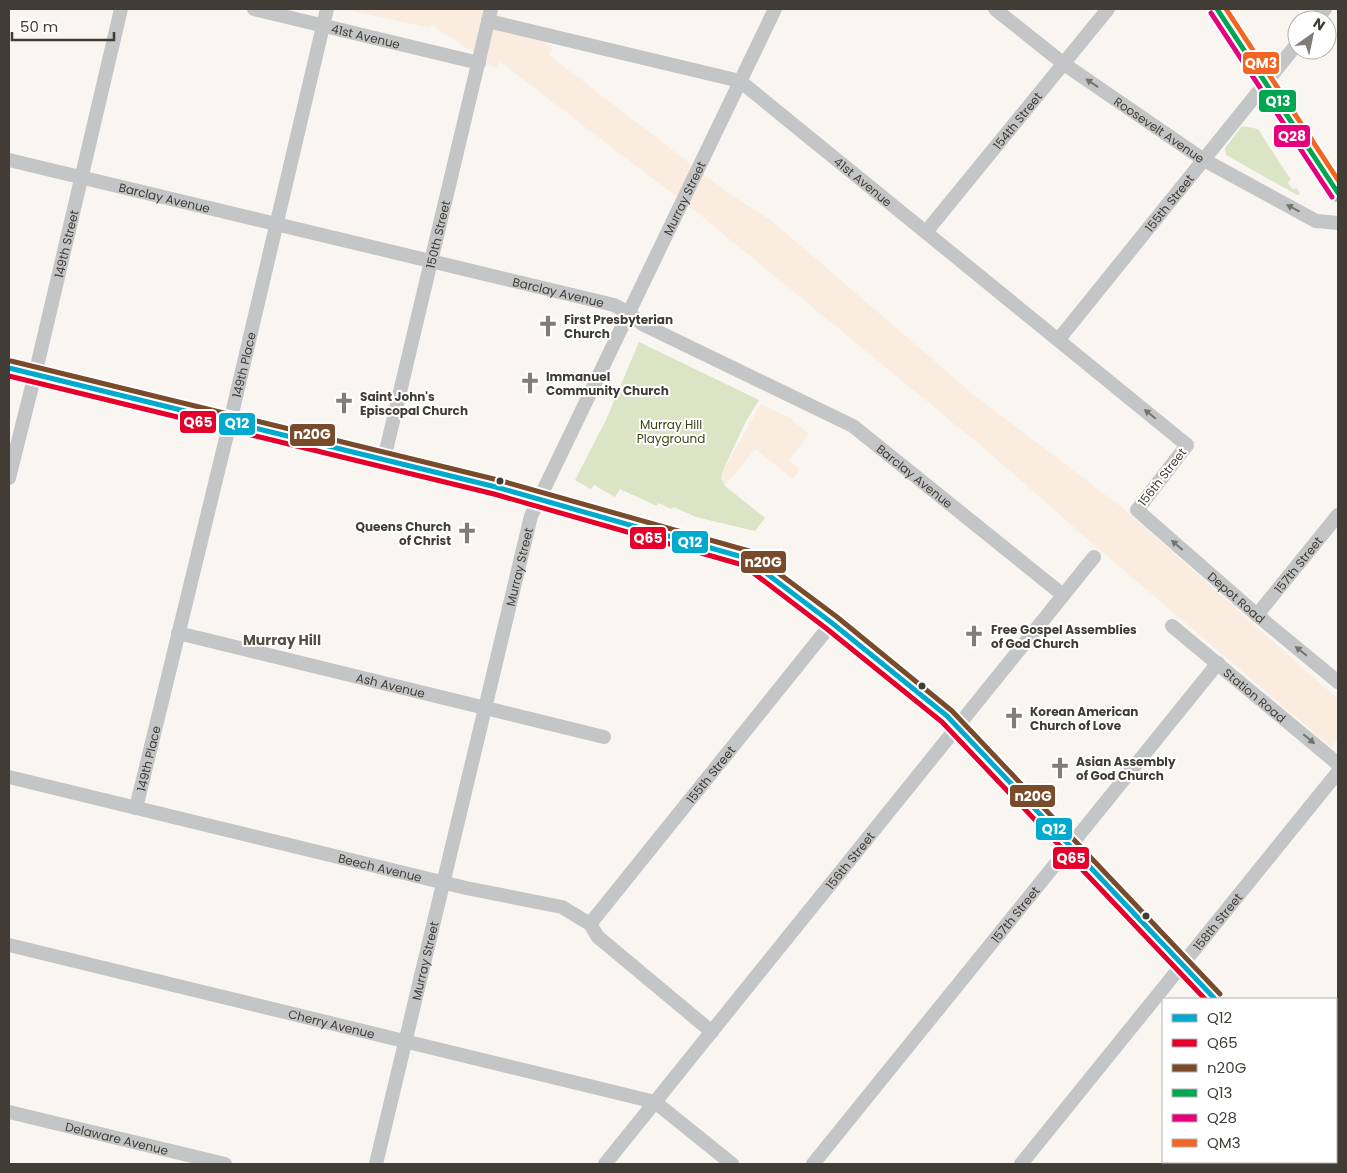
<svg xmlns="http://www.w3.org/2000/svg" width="1347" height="1173" font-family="Poppins,sans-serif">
<rect width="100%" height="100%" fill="#f9f5f0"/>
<g fill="#faede0">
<path d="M 344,9 L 493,9 L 553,48 L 549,55 L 727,192 L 772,221 L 974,395 L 1124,509 L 1338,699 L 1338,739 L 1331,747 L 1093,544 L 985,449 L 699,214 L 500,62 L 496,68 L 432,25 L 429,28 Z"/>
<path d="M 761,404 L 793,419 L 792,420 L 809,434 L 789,460 L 800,469 L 793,479 L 755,449 L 725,486 L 721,478 L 723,470 Z"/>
</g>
<g fill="#dbe4c5">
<path d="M 1242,126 L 1258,129 L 1291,180 L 1288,182 L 1289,185 L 1293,189 L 1297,188 L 1300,194 L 1297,195 L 1226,155 L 1225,148 Z"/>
<path d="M 639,342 L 759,400 L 746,421 L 723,470 L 721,478 L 725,486 L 765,518 L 755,531 L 696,517 L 674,507 L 671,509 L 658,503 L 657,506 L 620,489 L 615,497 L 594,485 L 591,489 L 575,480 L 606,420 Z"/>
</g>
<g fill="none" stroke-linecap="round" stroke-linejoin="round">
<g stroke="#c3c5c6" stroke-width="14">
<path id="s1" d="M 254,9 L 479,63"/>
<path id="s2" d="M 995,9 L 1064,64 L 1204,160 L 1316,221 L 1338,223"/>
<path d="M 1316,20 L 1325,9"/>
<path id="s3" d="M 488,21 L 740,81 L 1187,445 L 1137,510 L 1257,615 L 1338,682"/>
<path id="s4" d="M 9,160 L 614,305 L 629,313 L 642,324 L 853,426 L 1063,595"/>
<path id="s5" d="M 926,232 L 1108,9"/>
<path id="s6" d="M 1059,339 L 1297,44"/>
<path d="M 9,368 L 496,487 L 746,558 L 832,623 L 947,716 L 1070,845 L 1215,999"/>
<path id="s7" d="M 384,459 L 491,9"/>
<path id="s8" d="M 9,478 L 39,358 L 121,9"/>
<path id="s9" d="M 1257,615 L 1338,515"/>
<path id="s10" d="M 1172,626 L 1338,764"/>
<path id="s11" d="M 178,633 L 604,737"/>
<path id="s12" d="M 9,777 L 466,888 L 562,907 L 590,924 L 598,937 L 712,1032"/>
<path id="s13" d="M 136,808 L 230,422 L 327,9"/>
<path id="s14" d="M 590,924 L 832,623"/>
<path id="s15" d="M 9,945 L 655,1102 L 732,1164"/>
<path d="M 1336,1033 L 1338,1030"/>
<path id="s16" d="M 9,1112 L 225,1164"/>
<path d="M 1336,1128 L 1338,1130"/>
<path id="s17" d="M 376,1164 L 531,516 L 775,9"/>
<path id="s18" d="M 605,1164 L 1094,557"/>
<path id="s19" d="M 813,1164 L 1218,663"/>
<path id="s20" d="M 1021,1164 L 1338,772"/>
<path d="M 1230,1164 L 1232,1162"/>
</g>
<path stroke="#b2b4b5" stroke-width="18" d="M 1217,9 L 1338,193"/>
<g stroke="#fff" stroke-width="9">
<path id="bus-1" d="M 9,368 L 496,487 L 746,558 L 832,623 L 947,716 L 1215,999"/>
</g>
<g stroke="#fff" stroke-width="9">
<path id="bus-2" d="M 9,376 L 494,494 L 743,565 L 827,629 L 942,722 L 1205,999"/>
</g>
<g stroke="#fff" stroke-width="9">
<path id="bus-3" d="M 11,361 L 498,480 L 749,551 L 837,617 L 952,711 L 1220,994"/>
</g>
<g stroke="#fff" stroke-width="9">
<path id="bus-4" d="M 1217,9 L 1338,193"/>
</g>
<g stroke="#fff" stroke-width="9">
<path id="bus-5" d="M 1211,13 L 1332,197"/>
</g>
<g stroke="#fff" stroke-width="9">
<path id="bus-6" d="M 1226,9 L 1338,180"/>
</g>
<use href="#bus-1" stroke="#00a9ce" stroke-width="5"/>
<use href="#bus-2" stroke="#e4002b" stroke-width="5"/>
<use href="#bus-3" stroke="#7a4b2a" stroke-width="5"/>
<use href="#bus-4" stroke="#00a651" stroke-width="5"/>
<use href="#bus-5" stroke="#e5007d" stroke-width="5"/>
<use href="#bus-6" stroke="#f26522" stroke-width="5"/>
</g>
<defs><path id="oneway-solid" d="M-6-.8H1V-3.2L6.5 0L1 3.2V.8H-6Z" transform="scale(1.25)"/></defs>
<g fill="#757370">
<use href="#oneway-solid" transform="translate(1092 83) rotate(-146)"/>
<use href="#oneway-solid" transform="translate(1293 208) rotate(-152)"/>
<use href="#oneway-solid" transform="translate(1150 414) rotate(-141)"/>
<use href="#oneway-solid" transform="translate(1177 545) rotate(-139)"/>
<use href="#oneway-solid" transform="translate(1301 651) rotate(-141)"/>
<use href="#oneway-solid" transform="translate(1309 739) rotate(40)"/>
</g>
<defs>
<g id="church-bare" transform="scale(1.725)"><path d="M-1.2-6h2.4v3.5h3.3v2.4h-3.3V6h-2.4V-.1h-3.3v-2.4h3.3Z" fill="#817d77" stroke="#fff" stroke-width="2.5" paint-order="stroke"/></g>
</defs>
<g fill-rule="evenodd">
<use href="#church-bare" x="548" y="326"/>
<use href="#church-bare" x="530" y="383"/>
<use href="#church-bare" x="344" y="403"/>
<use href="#church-bare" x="467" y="533"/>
<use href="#church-bare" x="974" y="636"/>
<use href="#church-bare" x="1014" y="718"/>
<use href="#church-bare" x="1060" y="768"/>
</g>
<g fill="#413c36" stroke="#fff" stroke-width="2">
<circle cx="500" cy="481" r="4.5"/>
<circle cx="922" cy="686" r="4.5"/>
<circle cx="1146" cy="916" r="4.5"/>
</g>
<g text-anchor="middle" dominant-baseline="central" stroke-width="4" stroke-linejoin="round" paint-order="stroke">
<g font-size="12" fill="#413c36" stroke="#fff">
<text stroke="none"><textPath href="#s1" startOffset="115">41st Avenue</textPath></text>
<text stroke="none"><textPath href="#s5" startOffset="144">154th Street</textPath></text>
<text stroke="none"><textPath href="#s2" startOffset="204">Roosevelt Avenue</textPath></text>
<text stroke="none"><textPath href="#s3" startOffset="418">41st Avenue</textPath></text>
<text stroke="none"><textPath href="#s4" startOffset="160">Barclay Avenue</textPath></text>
<text stroke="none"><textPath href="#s17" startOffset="1019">Murray Street</textPath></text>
<text stroke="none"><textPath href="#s6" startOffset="175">155th Street</textPath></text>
<text stroke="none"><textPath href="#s7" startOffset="231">150th Street</textPath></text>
<text stroke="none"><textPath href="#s8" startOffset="241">149th Street</textPath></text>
<text stroke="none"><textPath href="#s4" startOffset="565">Barclay Avenue</textPath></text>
<text stroke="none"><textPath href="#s13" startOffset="456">149th Place</textPath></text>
<text stroke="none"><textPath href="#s4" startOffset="970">Barclay Avenue</textPath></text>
<text transform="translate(1162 477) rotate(-52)">156th Street</text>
<text stroke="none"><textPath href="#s9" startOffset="65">157th Street</textPath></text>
<text stroke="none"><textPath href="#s17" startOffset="614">Murray Street</textPath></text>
<text stroke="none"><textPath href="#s3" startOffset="1050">Depot Road</textPath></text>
<text stroke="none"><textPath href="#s11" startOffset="219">Ash Avenue</textPath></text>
<text stroke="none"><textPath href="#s10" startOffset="108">Station Road</textPath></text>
<text stroke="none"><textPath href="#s13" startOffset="51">149th Place</textPath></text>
<text stroke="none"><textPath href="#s14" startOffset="192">155th Street</textPath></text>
<text stroke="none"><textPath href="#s18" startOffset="390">156th Street</textPath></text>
<text stroke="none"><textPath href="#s12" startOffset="382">Beech Avenue</textPath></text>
<text stroke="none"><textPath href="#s19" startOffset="321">157th Street</textPath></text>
<text stroke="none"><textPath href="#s20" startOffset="312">158th Street</textPath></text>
<text stroke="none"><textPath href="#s17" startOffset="209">Murray Street</textPath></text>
<text stroke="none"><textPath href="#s15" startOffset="332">Cherry Avenue</textPath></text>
<text stroke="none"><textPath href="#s16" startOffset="111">Delaware Avenue</textPath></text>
</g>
<g font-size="12" font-weight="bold" fill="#413c36" stroke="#fff" text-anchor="start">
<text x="564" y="319">First Presbyterian<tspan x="564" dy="14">Church</tspan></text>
<text x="546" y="376">Immanuel<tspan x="546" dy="14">Community Church</tspan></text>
<text x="360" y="396">Saint John's<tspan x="360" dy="14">Episcopal Church</tspan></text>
<text x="451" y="526" text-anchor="end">Queens Church<tspan x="451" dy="14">of Christ</tspan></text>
<text x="991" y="629">Free Gospel Assemblies<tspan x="991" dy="14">of God Church</tspan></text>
<text x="1030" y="711">Korean American<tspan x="1030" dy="14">Church of Love</tspan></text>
<text x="1076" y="761">Asian Assembly<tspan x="1076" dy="14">of God Church</tspan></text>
</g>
<g font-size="12" fill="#354610" stroke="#fff">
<text x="671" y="424">Murray Hill<tspan x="671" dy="14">Playground</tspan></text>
</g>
<g font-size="14" font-weight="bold" fill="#584d41" stroke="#fff">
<text x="282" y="640">Murray Hill</text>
</g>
</g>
<g stroke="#fff" stroke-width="2">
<rect x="1242" y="51" width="38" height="24" rx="5" fill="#f26522"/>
<rect x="1258" y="89" width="39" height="24" rx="5" fill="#00a651"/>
<rect x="1273" y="124" width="38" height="24" rx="5" fill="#e5007d"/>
<rect x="179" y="410" width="38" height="24" rx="5" fill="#e4002b"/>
<rect x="218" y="412" width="38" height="24" rx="5" fill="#00a9ce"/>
<rect x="289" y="423" width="47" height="24" rx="5" fill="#7a4b2a"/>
<rect x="629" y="526" width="38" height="24" rx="5" fill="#e4002b"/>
<rect x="671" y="530" width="38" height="24" rx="5" fill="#00a9ce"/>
<rect x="740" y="550" width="47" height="24" rx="5" fill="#7a4b2a"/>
<rect x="1009" y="784" width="47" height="24" rx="5" fill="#7a4b2a"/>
<rect x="1035" y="817" width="38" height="24" rx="5" fill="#00a9ce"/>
<rect x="1052" y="846" width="38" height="24" rx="5" fill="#e4002b"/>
</g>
<g font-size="14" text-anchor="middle" font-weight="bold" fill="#fff">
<text x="1261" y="68">QM3</text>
<text x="1278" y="106">Q13</text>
<text x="1292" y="141">Q28</text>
<text x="198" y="427">Q65</text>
<text x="237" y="428">Q12</text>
<text x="312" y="439">n20G</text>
<text x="648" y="543">Q65</text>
<text x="690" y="547">Q12</text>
<text x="763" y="567">n20G</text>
<text x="1033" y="801">n20G</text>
<text x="1054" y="834">Q12</text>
<text x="1071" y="863">Q65</text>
</g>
<rect width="1347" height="1173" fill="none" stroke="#413c36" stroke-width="20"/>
<rect x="1162" y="998" width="175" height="165" fill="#ffffff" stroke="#b3b1af"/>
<rect x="1172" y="1014" width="25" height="8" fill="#00a9ce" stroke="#b3b1af"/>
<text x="1207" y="1023" font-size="15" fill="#413c36">Q12</text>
<rect x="1172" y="1039" width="25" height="8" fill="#e4002b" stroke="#b3b1af"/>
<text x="1207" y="1048" font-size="15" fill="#413c36">Q65</text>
<rect x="1172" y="1064" width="25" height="8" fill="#7a4b2a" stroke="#b3b1af"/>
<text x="1207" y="1073" font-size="15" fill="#413c36">n20G</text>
<rect x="1172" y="1089" width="25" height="8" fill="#00a651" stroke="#b3b1af"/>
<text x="1207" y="1098" font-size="15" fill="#413c36">Q13</text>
<rect x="1172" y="1114" width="25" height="8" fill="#e5007d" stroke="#b3b1af"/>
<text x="1207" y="1123" font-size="15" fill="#413c36">Q28</text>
<rect x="1172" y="1139" width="25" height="8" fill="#f26522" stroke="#b3b1af"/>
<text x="1207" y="1148" font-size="15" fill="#413c36">QM3</text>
<g transform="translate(1312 35) rotate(33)"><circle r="24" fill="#ffffff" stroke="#b3b1af"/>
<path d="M0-4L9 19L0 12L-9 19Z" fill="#817d77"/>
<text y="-8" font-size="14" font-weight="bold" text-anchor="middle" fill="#413c36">N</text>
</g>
<path d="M12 32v8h102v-8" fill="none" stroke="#413c36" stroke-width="2.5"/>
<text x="20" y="32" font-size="15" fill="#413c36" stroke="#ffffff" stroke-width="4" paint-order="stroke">50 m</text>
</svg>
